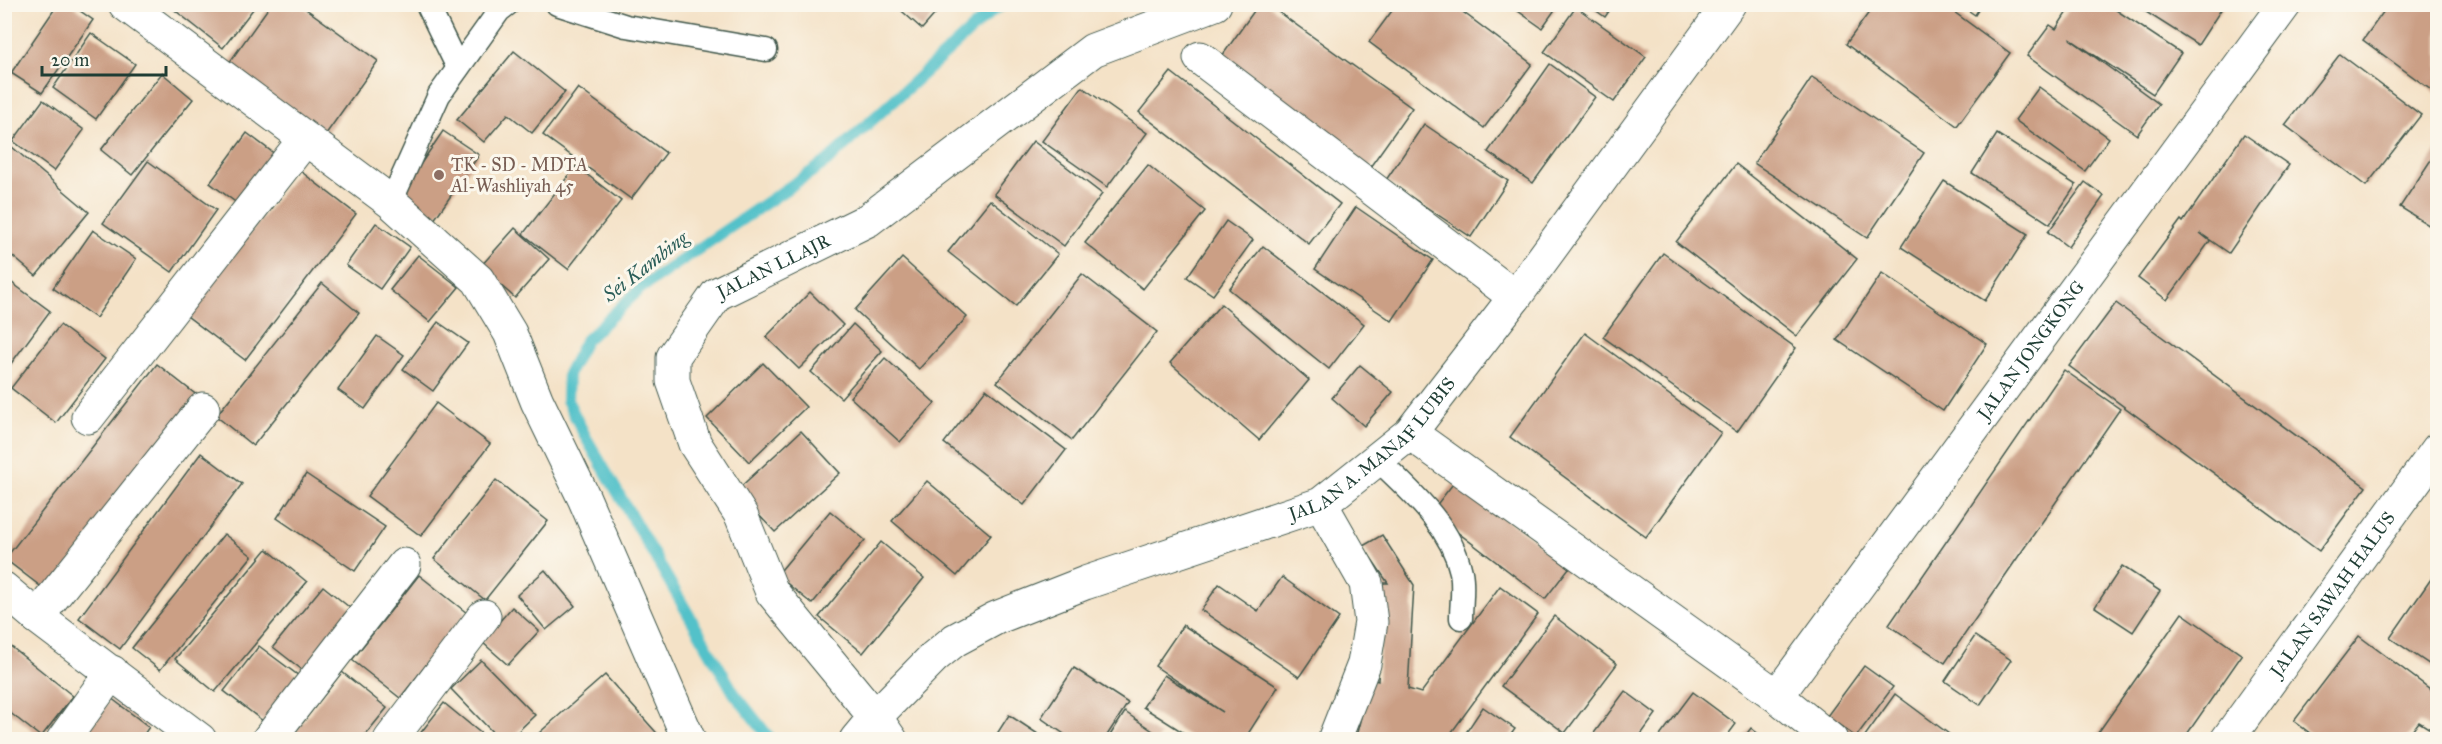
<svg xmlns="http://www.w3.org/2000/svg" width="2442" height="744" font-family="'IM FELL Great Primer',serif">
<rect width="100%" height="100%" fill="#fbf7ec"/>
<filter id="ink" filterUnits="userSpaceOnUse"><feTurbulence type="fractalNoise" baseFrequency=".0167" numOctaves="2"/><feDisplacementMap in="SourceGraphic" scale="12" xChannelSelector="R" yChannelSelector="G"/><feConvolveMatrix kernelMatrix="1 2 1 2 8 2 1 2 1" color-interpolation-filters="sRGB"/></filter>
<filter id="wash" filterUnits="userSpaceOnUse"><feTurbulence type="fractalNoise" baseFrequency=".008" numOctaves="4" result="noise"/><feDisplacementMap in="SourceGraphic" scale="24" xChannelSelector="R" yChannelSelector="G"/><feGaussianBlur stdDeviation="1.35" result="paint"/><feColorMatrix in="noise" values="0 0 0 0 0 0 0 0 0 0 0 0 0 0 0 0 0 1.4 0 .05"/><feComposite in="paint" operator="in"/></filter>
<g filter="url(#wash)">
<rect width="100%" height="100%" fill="#f4e2c7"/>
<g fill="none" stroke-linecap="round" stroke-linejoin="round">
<path stroke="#53c1c9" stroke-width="12" d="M 771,740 L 734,693 L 585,436 L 567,400 L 568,374 L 585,341 L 641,288 L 826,162 L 992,11 L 1004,4"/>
</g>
<g id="blocks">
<g fill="#cb9f85">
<path d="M 58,4 L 70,4 L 93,20 L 42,93 L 11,73 Z"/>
<path d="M 167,4 L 257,4 L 223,48 Z"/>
<path d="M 271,4 L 299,4 L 378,61 L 321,141 L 224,70 Z"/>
<path d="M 894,4 L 944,4 L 922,29 Z"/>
<path d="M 1259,4 L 1267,4 L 1412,108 L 1368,170 L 1217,63 Z"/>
<path d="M 1397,4 L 1452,4 L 1532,64 L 1484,128 L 1369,42 Z"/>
<path d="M 1508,4 L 1559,4 L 1542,28 Z"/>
<path d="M 1587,4 L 1614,4 L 1605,17 Z"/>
<path d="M 1875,4 L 1943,4 L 2010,53 L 1957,126 L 1846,44 Z"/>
<path d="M 1959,4 L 1982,4 L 1975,15 Z"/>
<path d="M 2072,4 L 2107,4 L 2181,53 L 2153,94 L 2070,39 L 2159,104 L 2137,135 L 2027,56 L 2050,25 L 2056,29 Z"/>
<path d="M 2389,4 L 2438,5 L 2438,95 L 2363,40 Z"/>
<path d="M 2135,5 L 2224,5 L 2198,45 Z"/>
<path d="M 1576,7 L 1646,57 L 1614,102 L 1544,52 Z"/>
<path d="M 91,33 L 135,64 L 96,119 L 53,88 Z"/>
<path d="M 514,51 L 565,92 L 532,133 L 508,114 L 484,142 L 457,120 Z"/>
<path d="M 2340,54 L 2421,115 L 2366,186 L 2285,125 Z"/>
<path d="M 1550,64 L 1595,97 L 1533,183 L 1488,152 Z"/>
<path d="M 1171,72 L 1340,204 L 1309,244 L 1139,112 Z"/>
<path d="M 162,73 L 193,99 L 132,175 L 101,150 Z"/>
<path d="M 1812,77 L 1924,153 L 1867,238 L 1754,163 Z"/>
<path d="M 1082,87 L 1147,133 L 1107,187 L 1042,141 Z"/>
<path d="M 2039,87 L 2109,138 L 2085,171 L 2015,120 Z"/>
<path d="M 578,88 L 666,153 L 631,199 L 543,135 Z"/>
<path d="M 43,100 L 84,130 L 54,171 L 13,141 Z"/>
<path d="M 1424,124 L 1508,181 L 1471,237 L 1386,180 Z"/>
<path d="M 443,131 L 479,155 L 434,220 L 399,196 Z"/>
<path d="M 247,133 L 276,155 L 238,204 L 210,183 Z"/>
<path d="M 1997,134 L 2076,185 L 2050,224 L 1972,173 Z"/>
<path d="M 2244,134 L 2289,165 L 2229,253 L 2200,233 L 2210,241 L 2167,300 L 2138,278 L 2181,220 L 2183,222 Z"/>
<path d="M 1033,141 L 1102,194 L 1064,246 L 994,194 Z"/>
<path d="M 12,147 L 89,212 L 36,276 L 4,249 L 4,155 Z"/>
<path d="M 2438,149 L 2438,231 L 2400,207 Z"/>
<path d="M 148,161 L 216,210 L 172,272 L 103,223 Z"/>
<path d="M 1736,164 L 1857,259 L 1797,336 L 1676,242 Z"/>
<path d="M 1148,165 L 1205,211 L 1143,289 L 1085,243 Z"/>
<path d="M 576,166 L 621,201 L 568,269 L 523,234 Z"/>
<path d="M 299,170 L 356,214 L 245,360 L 187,316 Z"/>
<path d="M 1944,181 L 2028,234 L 1985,301 L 1901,247 Z"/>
<path d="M 2085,182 L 2104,196 L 2068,247 L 2048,232 Z"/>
<path d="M 990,200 L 1058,254 L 1016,306 L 948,252 Z"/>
<path d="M 1356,207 L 1433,260 L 1392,321 L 1315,269 Z"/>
<path d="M 1226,221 L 1253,240 L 1213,295 L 1187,277 Z"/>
<path d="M 376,223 L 410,247 L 380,289 L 346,265 Z"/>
<path d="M 515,228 L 549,259 L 515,298 L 480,267 Z"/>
<path d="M 93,230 L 136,259 L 96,318 L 53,288 Z"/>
<path d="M 1263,246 L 1364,324 L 1329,369 L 1229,289 Z"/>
<path d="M 1663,253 L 1796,348 L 1737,432 L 1603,337 Z"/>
<path d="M 418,255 L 459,287 L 430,322 L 390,290 Z"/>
<path d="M 902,258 L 967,317 L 919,369 L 855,310 Z"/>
<path d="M 1882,273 L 1987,344 L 1943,411 L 1837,340 Z"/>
<path d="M 1082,274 L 1157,332 L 1072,440 L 997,382 Z"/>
<path d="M 4,277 L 50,311 L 4,373 Z"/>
<path d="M 322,283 L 359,313 L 253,446 L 216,416 Z"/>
<path d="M 810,292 L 843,325 L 799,369 L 766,337 Z"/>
<path d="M 2116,303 L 2366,487 L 2319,551 L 2069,366 Z"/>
<path d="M 1221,304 L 1309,380 L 1259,440 L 1170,363 Z"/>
<path d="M 438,322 L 468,343 L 433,391 L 403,369 Z"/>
<path d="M 853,324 L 882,351 L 841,398 L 811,372 Z"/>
<path d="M 60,325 L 105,359 L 56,423 L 11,388 Z"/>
<path d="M 1585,333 L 1721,433 L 1646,537 L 1510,437 Z"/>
<path d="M 377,336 L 404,355 L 365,409 L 338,390 Z"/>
<path d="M 885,358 L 935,403 L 900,442 L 850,397 Z"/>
<path d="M 763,363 L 806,407 L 749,462 L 707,418 Z"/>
<path d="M 157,364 L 199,397 L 48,592 L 5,559 Z"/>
<path d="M 1360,365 L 1393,392 L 1364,426 L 1332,398 Z"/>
<path d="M 2064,370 L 2120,409 L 1945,663 L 1889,625 Z"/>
<path d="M 986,389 L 1066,450 L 1024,505 L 944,443 Z"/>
<path d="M 436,403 L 490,444 L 421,536 L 367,496 Z"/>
<path d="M 801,431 L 840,473 L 775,532 L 736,491 Z"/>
<path d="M 201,453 L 242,484 L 120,649 L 79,618 Z"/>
<path d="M 306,474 L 385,527 L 355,571 L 277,518 Z"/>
<path d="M 496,480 L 548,521 L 485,600 L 434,559 Z"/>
<path d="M 1456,480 L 1569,568 L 1545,599 L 1431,512 Z"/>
<path d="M 927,481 L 991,535 L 957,576 L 892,521 Z"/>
<path d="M 830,511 L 865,540 L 812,604 L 777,575 Z"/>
<path d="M 224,534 L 252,556 L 160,670 L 132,648 Z"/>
<path d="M 1382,535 L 1414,585 L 1408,689 L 1421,693 L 1500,586 L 1538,614 L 1446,740 L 1355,740 L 1371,679 L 1378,681 L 1383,583 L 1388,583 L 1363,546 Z"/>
<path d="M 881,542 L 924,578 L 863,653 L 819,617 Z"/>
<path d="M 267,549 L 307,582 L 215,692 L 175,659 Z"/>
<path d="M 2122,566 L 2160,591 L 2133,632 L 2095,607 Z"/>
<path d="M 2438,569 L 2438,670 L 2390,638 Z"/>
<path d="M 545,570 L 575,606 L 546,630 L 517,595 Z"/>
<path d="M 419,575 L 467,613 L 400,698 L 352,660 Z"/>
<path d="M 1282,577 L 1339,618 L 1299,677 L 1201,610 L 1219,584 L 1258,611 Z"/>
<path d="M 323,586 L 354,611 L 305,672 L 273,647 Z"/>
<path d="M 512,607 L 539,631 L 508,665 L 482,642 Z"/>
<path d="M 2182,613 L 2242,655 L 2183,740 L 2093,740 Z"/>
<path d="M 1554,616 L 1617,664 L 1565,733 L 1501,686 Z"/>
<path d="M 1183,625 L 1278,687 L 1244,740 L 1195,740 L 1143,707 L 1164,675 L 1223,712 L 1155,666 Z"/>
<path d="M 1975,636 L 2011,660 L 1980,705 L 1945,681 Z"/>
<path d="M 2359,636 L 2438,695 L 2438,734 L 2419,722 L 2405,740 L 2319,740 L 2294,721 Z"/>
<path d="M 4,641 L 73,696 L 41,737 L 4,708 Z"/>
<path d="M 259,646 L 303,679 L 268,725 L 224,691 Z"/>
<path d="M 481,660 L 535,715 L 509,740 L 500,740 L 451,689 Z"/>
<path d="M 1864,666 L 1893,687 L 1856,737 L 1827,716 Z"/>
<path d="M 1074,668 L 1128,703 L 1104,740 L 1073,740 L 1041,718 Z"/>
<path d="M 342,672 L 387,708 L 361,740 L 289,740 Z"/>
<path d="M 605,675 L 663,740 L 545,740 L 539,733 Z"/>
<path d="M 1625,691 L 1656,714 L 1637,740 L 1589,740 Z"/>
<path d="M 1693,692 L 1736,724 L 1724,740 L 1657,740 Z"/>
<path d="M 1895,694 L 1957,740 L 1862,740 Z"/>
<path d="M 111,698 L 149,727 L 140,740 L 81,740 Z"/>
<path d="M 444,703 L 489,740 L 415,740 Z"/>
<path d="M 1483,707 L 1515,729 L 1507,740 L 1461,740 Z"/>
<path d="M 1125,712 L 1160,736 L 1157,740 L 1107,740 Z"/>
<path d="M 1009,715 L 1047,740 L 993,740 Z"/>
<path d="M 1751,728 L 1766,740 L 1742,740 Z"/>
</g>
</g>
</g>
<g filter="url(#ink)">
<use href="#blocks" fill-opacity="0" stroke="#3f564a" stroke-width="1.5"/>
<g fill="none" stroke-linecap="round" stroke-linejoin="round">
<g stroke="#3f564a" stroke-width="25">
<g id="lane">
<path d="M 427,4 L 458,68"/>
<path d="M 557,4 L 626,26 L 766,50"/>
<path d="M 391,202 L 439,95 L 499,11 L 508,4"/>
<path d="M 1377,459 C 1410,491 1451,525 1461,572 C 1464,586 1461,604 1461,618"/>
</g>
</g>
<g stroke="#3f564a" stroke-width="35">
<g id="street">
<path d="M 125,4 L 391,202 L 478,280 L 510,333 L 537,401 L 584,498 L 689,740"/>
<path d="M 1200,58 L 1515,297"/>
<path d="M 88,417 L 305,139"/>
<path d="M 1410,433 L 1777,696 L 1831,740"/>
<path d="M 1321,504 L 1366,583 L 1371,622 L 1364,664 L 1334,740"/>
<path d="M 4,589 L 37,617 L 200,740"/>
<path d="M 37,617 L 203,409"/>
<path id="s1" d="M 1777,696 L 2285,4"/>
<path d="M 63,740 L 112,672"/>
<path d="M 268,740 L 404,565"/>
<path d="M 390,740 L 484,616"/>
<path id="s2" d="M 891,740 L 875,717 L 772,592 L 741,515 L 695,444 L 673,381 L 673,357 L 717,294 L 868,220 L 1093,50 L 1215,4"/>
<path id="s3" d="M 2227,740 L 2438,449"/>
</g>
</g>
<g stroke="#3f564a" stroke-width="35">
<g id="secondary">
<path id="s4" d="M 856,740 L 875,717 L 934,657 L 955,640 L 996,618 L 1085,583 L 1321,504 L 1410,433 L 1515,297 L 1729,4"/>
</g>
</g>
<use href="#lane" stroke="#fff" stroke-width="22"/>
<use href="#street" stroke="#fff" stroke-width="33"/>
<use href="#secondary" stroke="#fff" stroke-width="33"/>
</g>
</g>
<circle fill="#8d6e63" stroke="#fbf7ec" stroke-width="2" cx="439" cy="175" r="6"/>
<g text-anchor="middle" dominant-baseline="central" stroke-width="6" stroke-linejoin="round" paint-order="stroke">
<g font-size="18" fill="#785e54" stroke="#fbf7ec" text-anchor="start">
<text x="451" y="165">TK - SD - MDTA<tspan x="451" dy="21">Al-Washliyah 45</tspan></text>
</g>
<g font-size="18" fill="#1f3d34" stroke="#fbf7ec">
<text stroke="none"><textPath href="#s2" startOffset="588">JALAN LLAJR</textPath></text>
<text stroke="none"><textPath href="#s1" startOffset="429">JALAN JONGKONG</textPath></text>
<text stroke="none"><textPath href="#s4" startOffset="606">JALAN A. MANAF LUBIS</textPath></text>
<text stroke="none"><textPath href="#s3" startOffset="180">JALAN SAWAH HALUS</textPath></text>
</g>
<g font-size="20" font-style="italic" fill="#2c5e59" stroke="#fbf7ec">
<text transform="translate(645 266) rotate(-38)">Sei Kambing</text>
</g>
</g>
<rect width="2442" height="744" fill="none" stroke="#fbf7ec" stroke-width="24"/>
<path d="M42 66v9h124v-9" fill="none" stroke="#1f3d34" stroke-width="3"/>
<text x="51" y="66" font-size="18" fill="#1f3d34" stroke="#fbf7ec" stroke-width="4.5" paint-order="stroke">20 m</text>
</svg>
